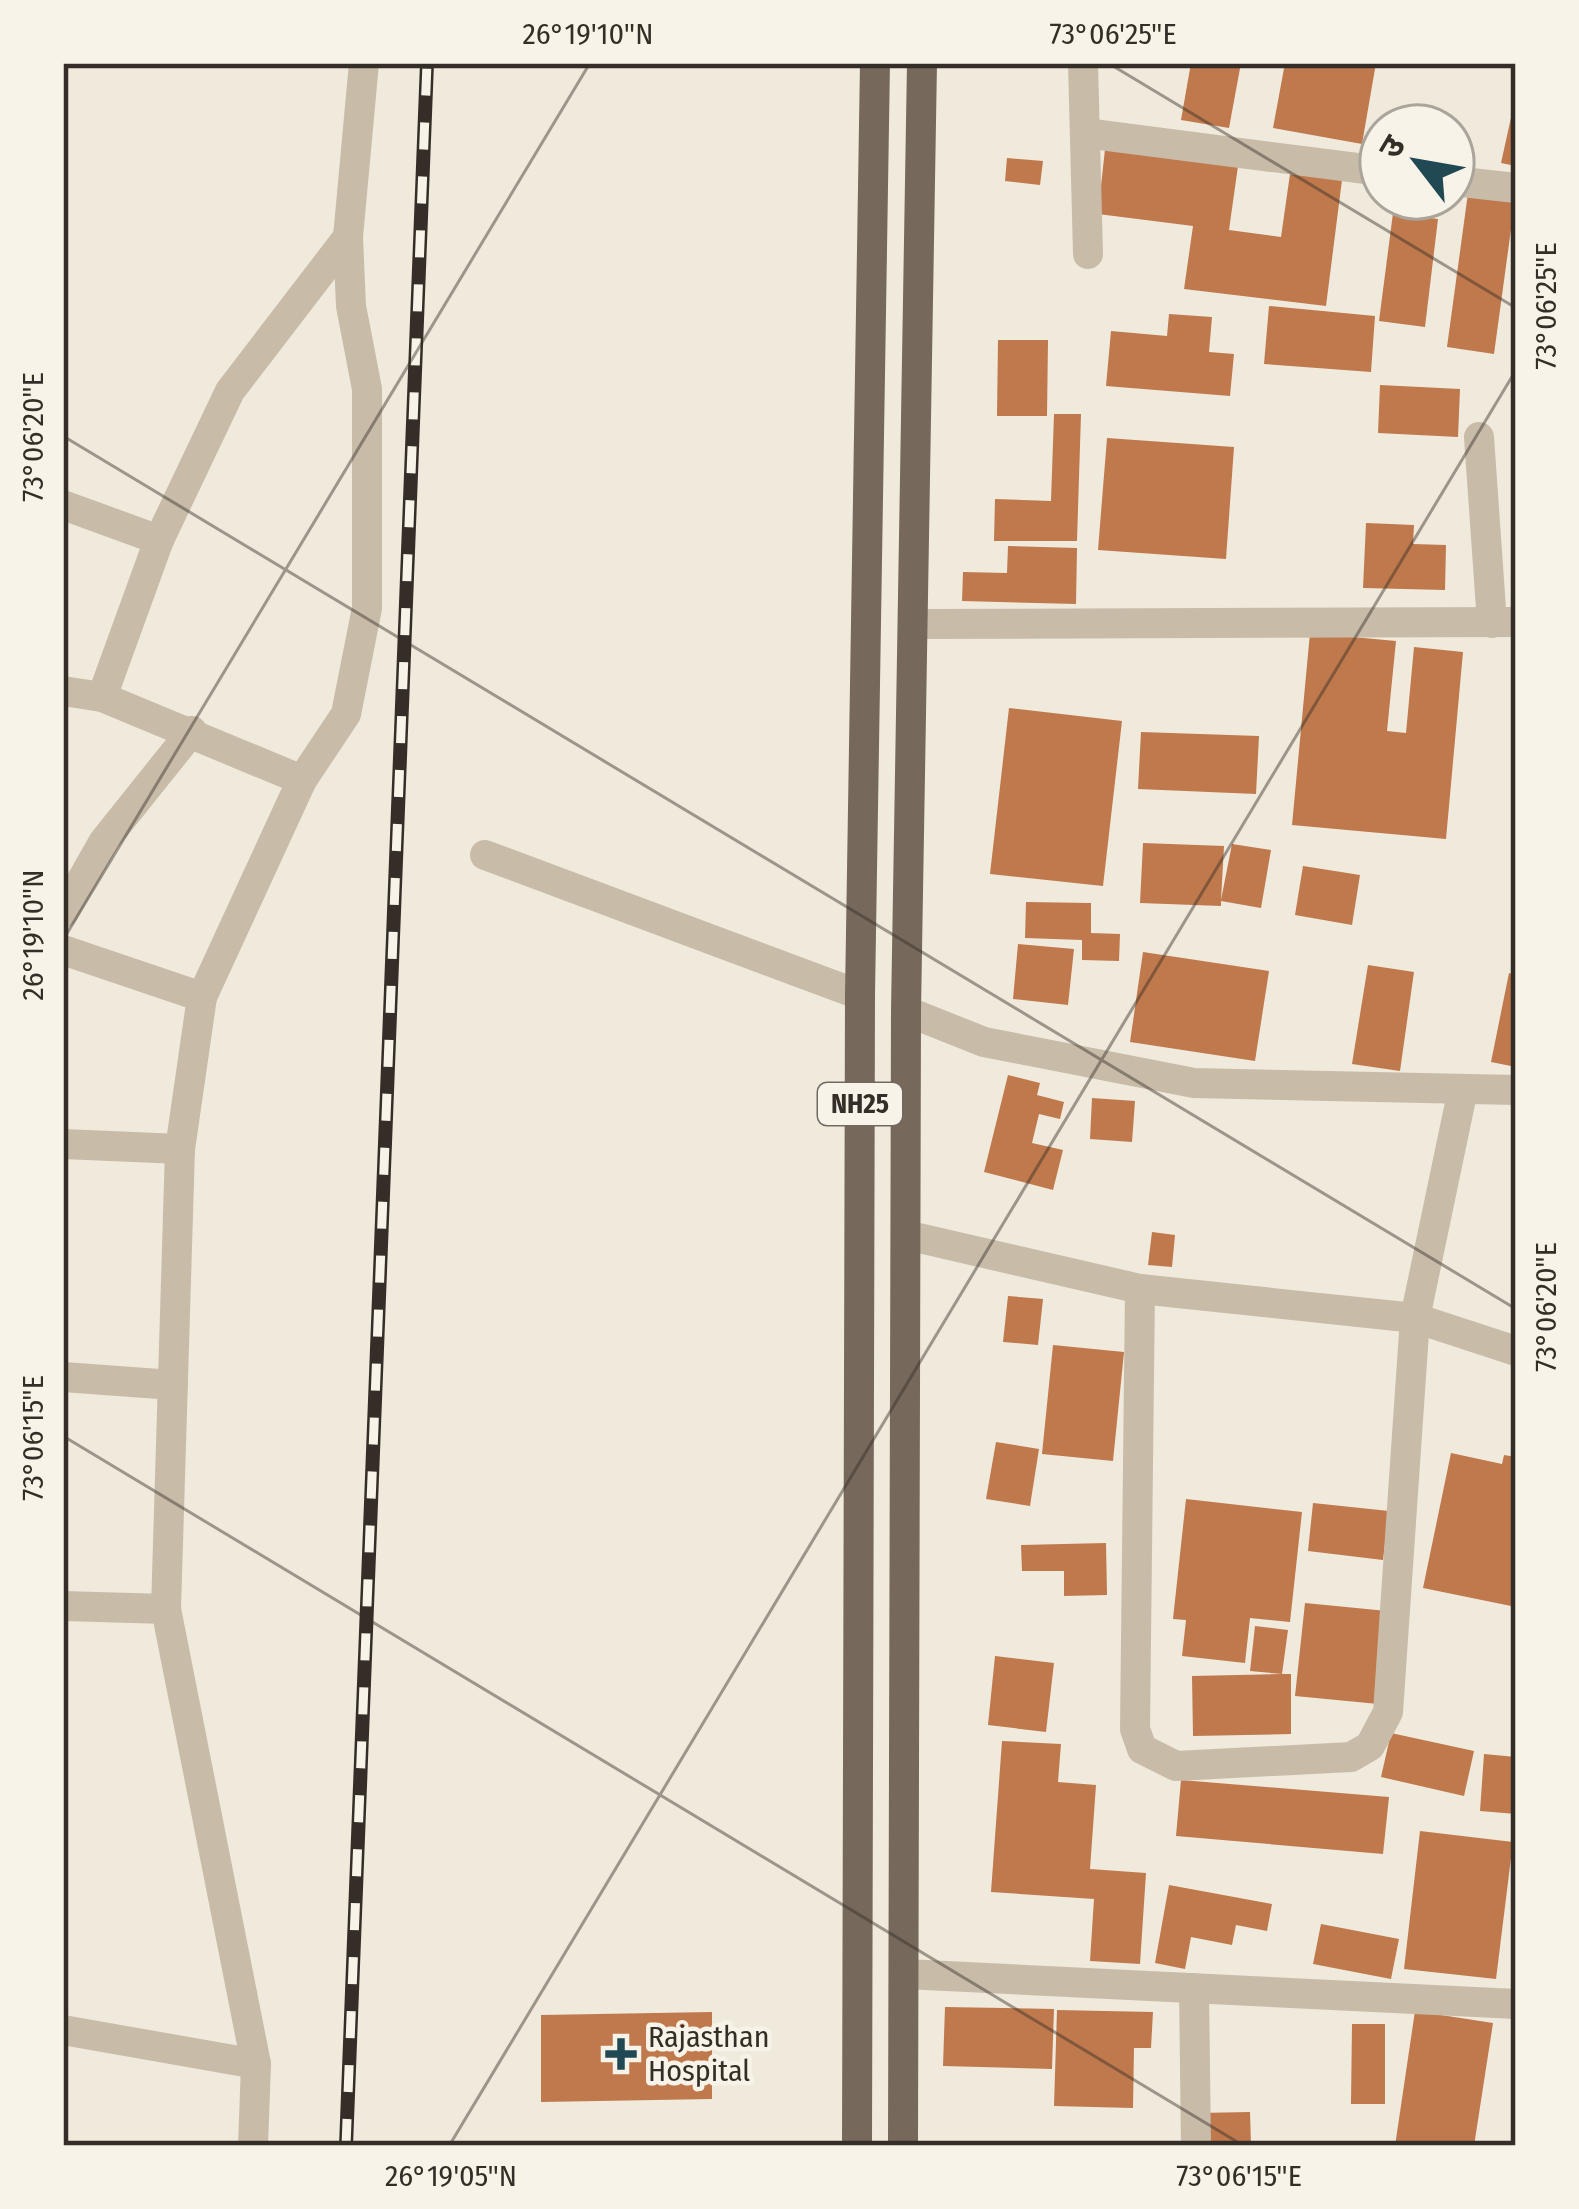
<svg xmlns="http://www.w3.org/2000/svg" width="1579" height="2209" font-family="'Fira Sans Condensed','Noto Sans Devanagari',sans-serif">
<rect width="100%" height="100%" fill="#f0eadc"/>
<g fill="#bf794c">
<path d="M 1191,63 L 1241,63 L 1229,128 L 1181,120 Z"/>
<path d="M 1285,63 L 1376,63 L 1362,144 L 1273,128 Z"/>
<path d="M 1514,104 L 1516,104 L 1516,166 L 1501,163 Z"/>
<path d="M 1105,149 L 1238,166 L 1229,230 L 1281,237 L 1290,174 L 1342,180 L 1326,306 L 1184,289 L 1193,226 L 1098,214 Z"/>
<path d="M 1007,158 L 1043,161 L 1040,185 L 1005,181 Z"/>
<path d="M 1468,193 L 1515,200 L 1494,354 L 1447,347 Z"/>
<path d="M 1393,213 L 1438,219 L 1425,327 L 1379,321 Z"/>
<path d="M 1269,306 L 1375,316 L 1371,372 L 1264,364 Z"/>
<path d="M 1169,314 L 1212,317 L 1209,352 L 1234,354 L 1230,396 L 1106,386 L 1111,331 L 1167,336 Z"/>
<path d="M 998,340 L 1048,340 L 1047,416 L 997,416 Z"/>
<path d="M 1380,385 L 1460,389 L 1458,437 L 1378,433 Z"/>
<path d="M 1054,414 L 1081,414 L 1077,541 L 994,541 L 995,499 L 1051,501 Z"/>
<path d="M 1107,438 L 1234,447 L 1226,559 L 1098,550 Z"/>
<path d="M 1366,523 L 1414,525 L 1413,544 L 1446,545 L 1445,590 L 1363,588 Z"/>
<path d="M 1008,546 L 1077,548 L 1076,604 L 962,601 L 963,572 L 1007,573 Z"/>
<path d="M 1310,633 L 1396,641 L 1387,731 L 1406,733 L 1414,647 L 1463,652 L 1446,839 L 1292,825 Z"/>
<path d="M 1009,708 L 1122,721 L 1103,886 L 990,874 Z"/>
<path d="M 1141,732 L 1259,736 L 1256,794 L 1138,789 Z"/>
<path d="M 1143,843 L 1224,846 L 1221,900 L 1232,844 L 1271,850 L 1261,908 L 1221,901 L 1221,906 L 1140,903 Z"/>
<path d="M 1303,866 L 1360,875 L 1352,925 L 1295,915 Z"/>
<path d="M 1026,902 L 1091,903 L 1091,933 L 1120,934 L 1119,961 L 1082,960 L 1082,940 L 1025,938 Z"/>
<path d="M 1018,944 L 1074,949 L 1068,1005 L 1013,999 Z"/>
<path d="M 1143,952 L 1269,971 L 1255,1061 L 1130,1042 Z"/>
<path d="M 1368,965 L 1414,972 L 1400,1071 L 1352,1064 Z"/>
<path d="M 1509,973 L 1516,975 L 1516,1067 L 1491,1062 Z"/>
<path d="M 1008,1075 L 1040,1083 L 1037,1095 L 1064,1102 L 1060,1119 L 1039,1114 L 1032,1143 L 1063,1150 L 1053,1190 L 984,1172 Z"/>
<path d="M 1092,1098 L 1135,1101 L 1132,1142 L 1090,1139 Z"/>
<path d="M 1152,1232 L 1175,1235 L 1172,1267 L 1148,1265 Z"/>
<path d="M 1008,1296 L 1043,1299 L 1038,1345 L 1003,1342 Z"/>
<path d="M 1053,1345 L 1124,1352 L 1113,1461 L 1042,1454 Z"/>
<path d="M 996,1442 L 1039,1449 L 1030,1506 L 986,1499 Z"/>
<path d="M 1451,1453 L 1502,1464 L 1504,1455 L 1516,1457 L 1516,1607 L 1423,1588 Z"/>
<path d="M 1186,1499 L 1302,1512 L 1290,1622 L 1250,1618 L 1245,1663 L 1182,1656 L 1186,1620 L 1173,1619 Z"/>
<path d="M 1313,1503 L 1389,1511 L 1383,1560 L 1308,1551 Z"/>
<path d="M 1106,1543 L 1107,1595 L 1064,1596 L 1064,1571 L 1022,1571 L 1021,1545 Z"/>
<path d="M 1305,1603 L 1387,1611 L 1378,1704 L 1295,1696 Z"/>
<path d="M 1255,1626 L 1288,1630 L 1282,1674 L 1250,1671 Z"/>
<path d="M 995,1656 L 1054,1663 L 1046,1732 L 988,1725 Z"/>
<path d="M 1282,1674 L 1291,1674 L 1291,1734 L 1193,1736 L 1192,1676 Z"/>
<path d="M 1391,1733 L 1474,1751 L 1464,1796 L 1381,1777 Z"/>
<path d="M 1002,1741 L 1061,1744 L 1058,1782 L 1096,1785 L 1090,1869 L 1146,1873 L 1140,1964 L 1090,1961 L 1094,1899 L 991,1892 Z"/>
<path d="M 1484,1754 L 1516,1757 L 1516,1814 L 1480,1811 Z"/>
<path d="M 1181,1780 L 1389,1797 L 1383,1854 L 1176,1836 Z"/>
<path d="M 1420,1831 L 1513,1842 L 1496,1979 L 1404,1969 Z"/>
<path d="M 1169,1885 L 1272,1904 L 1267,1931 L 1236,1925 L 1232,1945 L 1191,1937 L 1185,1969 L 1155,1963 Z"/>
<path d="M 1321,1924 L 1399,1939 L 1391,1979 L 1313,1964 Z"/>
<path d="M 945,2007 L 1054,2009 L 1052,2069 L 943,2066 Z"/>
<path d="M 1057,2010 L 1153,2012 L 1151,2048 L 1134,2048 L 1133,2108 L 1054,2106 Z"/>
<path d="M 1415,2011 L 1493,2023 L 1474,2146 L 1395,2146 Z"/>
<path d="M 712,2012 L 712,2099 L 541,2102 L 541,2015 Z"/>
<path d="M 1352,2024 L 1385,2024 L 1385,2104 L 1351,2104 Z"/>
<path d="M 1250,2112 L 1251,2146 L 1199,2146 L 1198,2113 Z"/>
</g>
<g fill="none" stroke-linecap="round" stroke-linejoin="round">
<g stroke="#c8bca9" stroke-width="30">
<path d="M 1083,63 L 1088,254"/>
<path d="M 1085,133 L 1381,171"/>
<path d="M 1453,181 L 1516,188"/>
<path d="M 1479,437 L 1492,623"/>
<path d="M 63,505 L 159,540"/>
<path d="M 914,624 L 1516,622"/>
<path d="M 63,691 L 102,697 L 302,780"/>
<path d="M 102,697 L 159,540 L 230,391 L 348,237"/>
<path d="M 485,855 L 860,995"/>
<path d="M 63,913 L 104,841 L 192,731"/>
<path d="M 63,950 L 202,997"/>
<path d="M 906,1011 L 984,1042 L 1194,1083 L 1516,1090"/>
<path d="M 63,1144 L 180,1149"/>
<path d="M 906,1235 L 1140,1289 L 1415,1318 L 1516,1351"/>
<path d="M 1140,1289 L 1135,1729 L 1142,1749 L 1176,1766 L 1351,1757 L 1370,1746 L 1388,1712 L 1415,1318 L 1463,1089"/>
<path d="M 63,1377 L 173,1385"/>
<path d="M 63,1606 L 166,1609"/>
<path d="M 905,1974 L 1516,2004"/>
<path d="M 1194,1988 L 1196,2146"/>
<path d="M 63,2030 L 256,2064"/>
<path d="M 253,2146 L 256,2064 L 166,1609 L 180,1149 L 202,997 L 302,780 L 346,714 L 367,608 L 367,389 L 351,306 L 348,237 L 364,63"/>
</g>
<g stroke="#76685a" stroke-width="30">
<path d="M 857,2146 L 860,995 L 875,63"/>
<path d="M 903,2146 L 906,1011 L 922,63"/>
</g>
<g stroke="#352e28" stroke-width="14">
<path id="rail" d="M 346,2146 L 427,63"/>
</g>
<use href="#rail" stroke="#f8f3e8" stroke-width="9" stroke-dasharray="27" stroke-linecap="butt"/>
</g>
<path fill="none" stroke="#352e28" stroke-width="3" stroke-opacity="0.45" d="M 1108,63 L 1516,308M 63,436 L 1516,1309M 63,940 L 590,63M 63,1436 L 1244,2146M 449,2146 L 1516,370"/>
<path fill="#204954" stroke="#f8f3e8" stroke-width="4.5" d="M615 2036h12v12h12v12h-12v12h-12v-12h-12v-12h12z"/>
<g text-anchor="middle" dominant-baseline="central" stroke-width="9" stroke-linejoin="round" paint-order="stroke">
<rect fill="#f8f3e8" stroke="#706962" stroke-width="3" x="818" y="1083" width="84" height="42" rx="9"/>
<g font-size="27" font-weight="bold" fill="#352e28">
<text x="860" y="1104">NH25</text>
</g>
<g font-size="30" fill="#352e28" stroke="#f8f3e8" text-anchor="start">
<text x="648" y="2037">Rajasthan<tspan x="648" dy="34">Hospital</tspan></text>
</g>
</g>
<rect width="1579" height="2209" fill="none" stroke="#f8f3e8" stroke-width="132"/>
<g transform="translate(1417 162) rotate(301)"><circle r="57" fill="#f8f3e8" stroke="#aaa49b" stroke-width="3"/>
<path d="M0-9L21 45L0 30L-21 45Z" fill="#204954"/>
<text y="-18" font-size="33" font-weight="bold" text-anchor="middle" fill="#352e28">उ</text>
</g>
<rect x="66" y="66" width="1447" height="2077" fill="none" stroke="#352e28" stroke-width="4.5"/>
<g font-size="30" text-anchor="middle" fill="#352e28">
<text x="588" y="44">26°19'10"N</text>
<text x="1113" y="44">73°06'25"E</text>
<text transform="translate(1546 306) rotate(-90)" y="10">73°06'25"E</text>
<text transform="translate(33 437) rotate(-90)" y="10">73°06'20"E</text>
<text transform="translate(33 935) rotate(-90)" y="10">26°19'10"N</text>
<text transform="translate(1546 1307) rotate(-90)" y="10">73°06'20"E</text>
<text transform="translate(33 1438) rotate(-90)" y="10">73°06'15"E</text>
<text x="451" y="2186">26°19'05"N</text>
<text x="1239" y="2186">73°06'15"E</text>
</g>
</svg>
